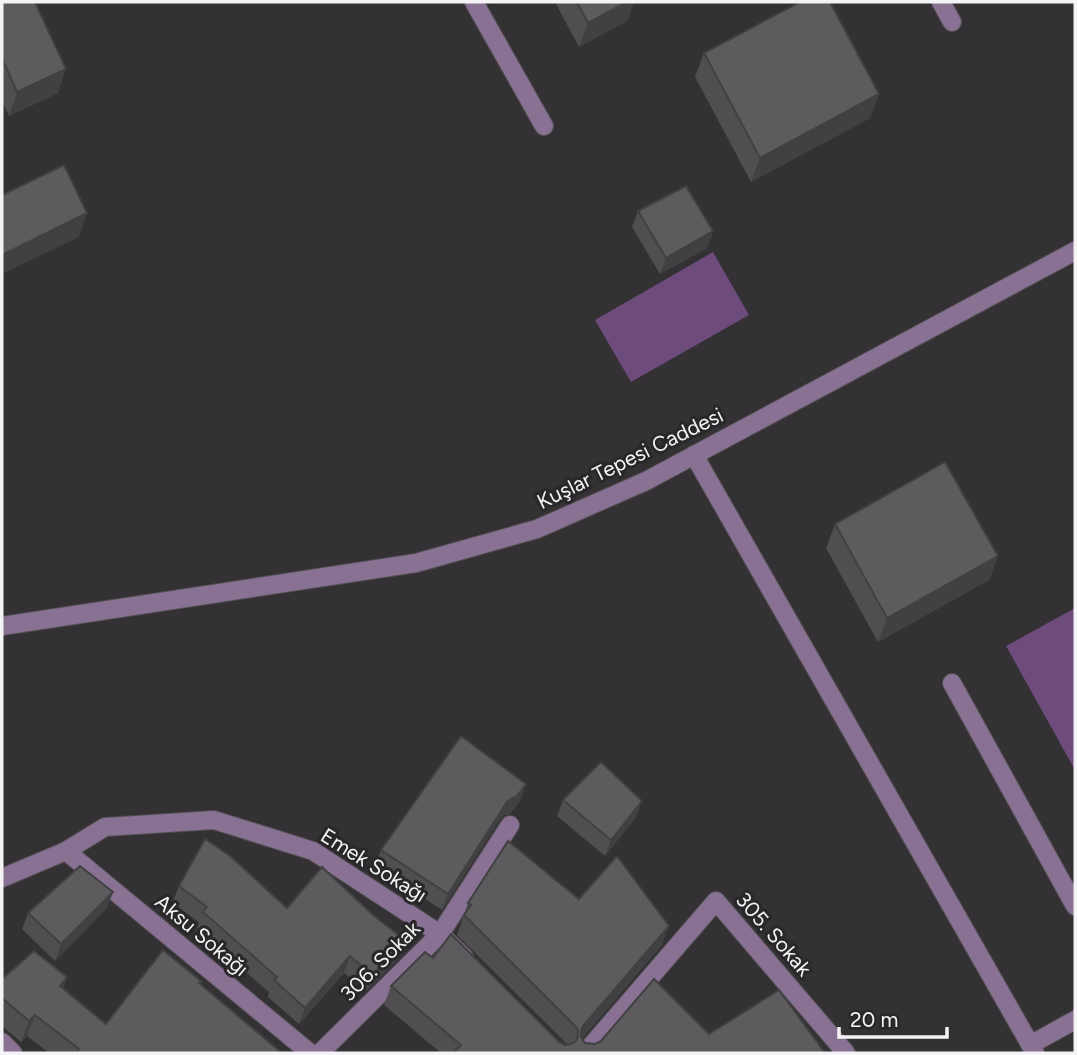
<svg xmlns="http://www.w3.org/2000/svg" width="1077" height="1055" font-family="Figtree,sans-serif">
<rect width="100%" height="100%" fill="#333134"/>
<g fill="#6d4c7b">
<path d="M 713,252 L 749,315 L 631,382 L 595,320 Z"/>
<path d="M 1075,608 L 1075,770 L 1006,646 Z"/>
</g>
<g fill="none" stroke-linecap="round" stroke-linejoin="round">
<g stroke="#525053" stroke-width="20">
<g id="minor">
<path d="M 474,2 L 544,126"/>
<path d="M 941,2 L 952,22"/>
<path d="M 694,455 L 1035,1053"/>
<path d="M 2,626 L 416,563 L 537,529 L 646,481 L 1075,251"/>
<path d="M 952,683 L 1075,906"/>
<path d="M 66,851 L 310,1053"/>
<path d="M 2,878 L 66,851 L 105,827 L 214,820 L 313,851 L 440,934 L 464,957"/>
<path d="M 2,1042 L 13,1053"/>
<path d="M 1030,1045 L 1075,1020"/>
<path d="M 320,1053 L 440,934 L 510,825"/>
<path d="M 585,1053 L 716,901 L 846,1053"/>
</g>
</g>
<use href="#minor" stroke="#887193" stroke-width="18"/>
</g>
<g fill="#504e51">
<path d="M 2,2 L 58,93 L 9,116 L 2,101 Z"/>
<path d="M 555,2 L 634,2 L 627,21 L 579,47 Z"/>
<path d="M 704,53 L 879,94 L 870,118 L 751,182 L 695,77 Z"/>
<path d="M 638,211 L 713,231 L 707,248 L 660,274 L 632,227 Z"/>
<path d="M 835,524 L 998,556 L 989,580 L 878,642 L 826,548 Z"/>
<path d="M 526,784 L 520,801 L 510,814 L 504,815 L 500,819 L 442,910 L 375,867 L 381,850 Z"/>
<path d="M 563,800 L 636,817 L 605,856 L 557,816 Z"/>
<path d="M 179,886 L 287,908 L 373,915 L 406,941 L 400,957 L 366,991 L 344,973 L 299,1024 L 268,997 L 269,992 L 197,929 L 199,922 L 172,903 Z"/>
<path d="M 579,899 L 662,945 L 582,1038 L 585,1043 L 595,1044 L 709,1034 L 825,1053 L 441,1053 L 384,1005 L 391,986 L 433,958 L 559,1042 L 565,1045 L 568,1045 L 457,935 L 468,903 Z"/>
<path d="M 107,908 L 55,961 L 22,929 L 28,913 Z"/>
<path d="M 67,977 L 63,989 L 106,1024 L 201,981 L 200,984 L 282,1053 L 49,1053 L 27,1036 L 21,1042 L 2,1026 L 2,979 Z"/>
</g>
<g fill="#414042">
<path d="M 627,2 L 634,2 L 627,21 L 579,47 L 588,23 Z"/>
<path d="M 66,69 L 58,93 L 9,116 L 17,92 Z"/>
<path d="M 879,94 L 870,118 L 751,182 L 760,158 Z"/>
<path d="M 87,213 L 79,237 L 2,274 L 2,255 Z"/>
<path d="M 713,231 L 707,248 L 660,274 L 666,258 Z"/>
<path d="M 998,556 L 989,580 L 878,642 L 887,618 Z"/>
<path d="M 526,784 L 520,801 L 510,814 L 504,815 L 500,819 L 442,910 L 448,894 L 507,802 Z"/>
<path d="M 642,801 L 636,817 L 605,856 L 611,840 Z"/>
<path d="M 113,892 L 107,908 L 55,961 L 61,944 Z"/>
<path d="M 669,926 L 662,945 L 576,1046 L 574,1050 L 583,1026 Z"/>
<path d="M 406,941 L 400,957 L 366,991 L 372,975 Z"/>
<path d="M 350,956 L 344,973 L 299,1024 L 305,1008 Z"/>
<path d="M 67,977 L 60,999 L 60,986 Z"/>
<path d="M 35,1015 L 27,1036 L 21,1042 L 29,1021 Z"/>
</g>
<g fill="#5d5b5e" stroke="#414042" stroke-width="2">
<path d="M 2,2 L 35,2 L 66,69 L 17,92 L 2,58 Z"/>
<path d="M 577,2 L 627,2 L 588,23 Z"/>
<path d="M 800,2 L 830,2 L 879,94 L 760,158 L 704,53 Z"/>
<path d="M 64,165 L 87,213 L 2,255 L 2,195 Z"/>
<path d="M 686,186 L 713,231 L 666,258 L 638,211 Z"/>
<path d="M 945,462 L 998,556 L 887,618 L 835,524 Z"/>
<path d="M 461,736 L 526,784 L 516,797 L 510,799 L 507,802 L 448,894 L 381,850 Z"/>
<path d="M 601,762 L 642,801 L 611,840 L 563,800 Z"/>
<path d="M 205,839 L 230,856 L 287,908 L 322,867 L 373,915 L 406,941 L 372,975 L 350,956 L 305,1008 L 274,980 L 277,977 L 203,912 L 207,907 L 179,886 Z"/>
<path d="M 508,841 L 579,899 L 617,856 L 669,926 L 583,1026 L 581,1031 L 581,1037 L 585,1043 L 595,1044 L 601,1041 L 654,979 L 709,1034 L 779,990 L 825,1053 L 453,1053 L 461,1045 L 391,986 L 425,952 L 433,958 L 451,934 L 559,1042 L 565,1045 L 571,1044 L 576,1041 L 578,1036 L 578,1030 L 575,1026 L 464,915 L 471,905 L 468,903 Z"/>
<path d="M 80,866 L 113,892 L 61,944 L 28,913 Z"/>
<path d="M 163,950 L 201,981 L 199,983 L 282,1053 L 76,1053 L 79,1049 L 35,1015 L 29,1021 L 2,998 L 2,979 L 34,951 L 67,977 L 60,986 L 106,1024 Z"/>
</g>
<g text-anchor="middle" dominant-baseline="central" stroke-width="6" stroke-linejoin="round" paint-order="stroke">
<g font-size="21" fill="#f4f3f5" stroke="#29272a">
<text transform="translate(630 458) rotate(-26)">Kuşlar Tepesi Caddesi</text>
<text transform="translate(374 865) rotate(32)">Emek Sokağı</text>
<text transform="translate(774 934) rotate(49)">305. Sokak</text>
<text transform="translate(202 935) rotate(40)">Aksu Sokağı</text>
<text transform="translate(380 961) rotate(-45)">306. Sokak</text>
</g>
</g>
<rect width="1077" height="1055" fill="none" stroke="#f4f3f5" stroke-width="7"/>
<path d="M839 1027v10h108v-10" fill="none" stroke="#f4f3f5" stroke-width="3.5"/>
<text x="850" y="1027" font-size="21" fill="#f4f3f5" stroke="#29272a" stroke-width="5" paint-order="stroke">20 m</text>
</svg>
